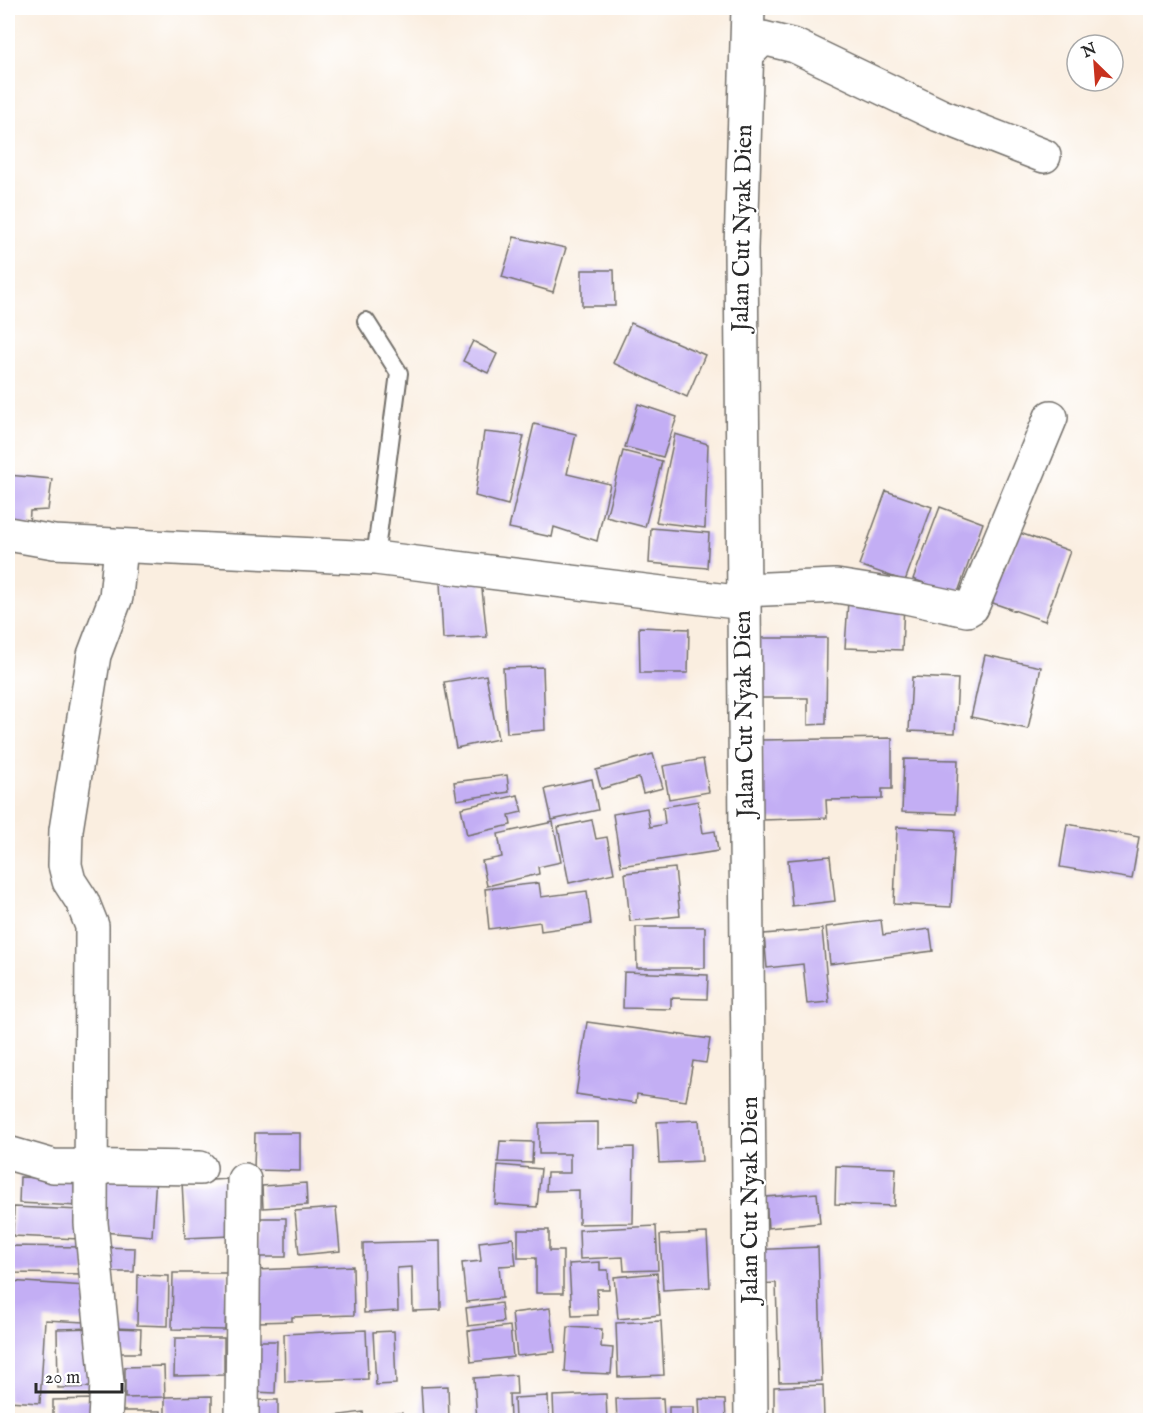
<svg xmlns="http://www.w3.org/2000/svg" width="1158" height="1428" font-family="'IM FELL English',serif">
<rect width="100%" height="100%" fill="#fff"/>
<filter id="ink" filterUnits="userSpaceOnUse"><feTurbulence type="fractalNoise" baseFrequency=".0167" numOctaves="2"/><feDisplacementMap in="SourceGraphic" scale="12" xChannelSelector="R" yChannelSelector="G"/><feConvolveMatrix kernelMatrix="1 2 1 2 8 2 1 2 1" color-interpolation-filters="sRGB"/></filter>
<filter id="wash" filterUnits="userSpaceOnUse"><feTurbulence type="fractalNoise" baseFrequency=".008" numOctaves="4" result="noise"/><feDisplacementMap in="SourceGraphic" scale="24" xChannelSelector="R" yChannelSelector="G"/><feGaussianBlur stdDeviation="1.35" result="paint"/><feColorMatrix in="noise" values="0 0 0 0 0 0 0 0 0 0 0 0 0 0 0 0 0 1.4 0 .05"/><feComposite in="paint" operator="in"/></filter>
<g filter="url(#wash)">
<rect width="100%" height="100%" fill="#faeee0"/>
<g id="blocks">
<g fill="#c3aef4">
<path d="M 514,237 L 566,248 L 553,292 L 502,277 Z"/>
<path d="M 582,270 L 614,270 L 615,306 L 582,306 Z"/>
<path d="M 631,323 L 705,355 L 687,397 L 613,363 Z"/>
<path d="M 473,341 L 497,354 L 488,373 L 463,361 Z"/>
<path d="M 638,404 L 677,417 L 663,457 L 625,447 Z"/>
<path d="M 534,424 L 576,434 L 567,474 L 610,484 L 597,541 L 554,527 L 552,537 L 509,528 Z"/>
<path d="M 484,432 L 524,436 L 508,505 L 475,496 Z"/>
<path d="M 675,434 L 708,444 L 705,528 L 656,522 Z"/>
<path d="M 623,451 L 662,461 L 645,527 L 606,517 Z"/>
<path d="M 8,475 L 52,479 L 48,510 L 30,511 L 29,526 L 8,523 Z"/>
<path d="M 886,491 L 932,507 L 905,581 L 859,565 Z"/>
<path d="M 940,507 L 983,523 L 957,595 L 913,579 Z"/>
<path d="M 651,528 L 709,533 L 707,568 L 649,563 Z"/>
<path d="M 1020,533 L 1070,551 L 1045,621 L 990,602 Z"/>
<path d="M 481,580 L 487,637 L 443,639 L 440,582 Z"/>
<path d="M 848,601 L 904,603 L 902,650 L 845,648 Z"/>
<path d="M 639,627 L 689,629 L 688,673 L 640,673 Z"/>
<path d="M 753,638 L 827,638 L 826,724 L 808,725 L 808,698 L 752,698 Z"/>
<path d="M 985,655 L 1041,667 L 1028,729 L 971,717 Z"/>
<path d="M 543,667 L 545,730 L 507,733 L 503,668 Z"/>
<path d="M 486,675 L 498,739 L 456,748 L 444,682 Z"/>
<path d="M 912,677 L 958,679 L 955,733 L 909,731 Z"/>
<path d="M 892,738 L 892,789 L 882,789 L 882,799 L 826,800 L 827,818 L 762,820 L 762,740 Z"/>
<path d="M 653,754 L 663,788 L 643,793 L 639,778 L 601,789 L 596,770 Z"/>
<path d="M 703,759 L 709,792 L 669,799 L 663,766 Z"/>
<path d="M 904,759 L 958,760 L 956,814 L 902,812 Z"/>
<path d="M 507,775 L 509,792 L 457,800 L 454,782 Z"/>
<path d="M 592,779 L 598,810 L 552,820 L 545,789 Z"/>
<path d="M 518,795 L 522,812 L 509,815 L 511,825 L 467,835 L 461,808 Z"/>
<path d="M 698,801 L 703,833 L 715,831 L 718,851 L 621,866 L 613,814 L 647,808 L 650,827 L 665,824 L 663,807 Z"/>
<path d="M 592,820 L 596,839 L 607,837 L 614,873 L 569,883 L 558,827 Z"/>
<path d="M 553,822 L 561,862 L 538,867 L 539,874 L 487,886 L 482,861 L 502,857 L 498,834 Z"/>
<path d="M 1067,824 L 1139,837 L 1132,879 L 1060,867 Z"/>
<path d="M 897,827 L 955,830 L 951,907 L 894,904 Z"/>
<path d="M 830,856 L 835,901 L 792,906 L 788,860 Z"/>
<path d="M 675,868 L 680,916 L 630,921 L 625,873 Z"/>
<path d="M 539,883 L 541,897 L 587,891 L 591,924 L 541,931 L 540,922 L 489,929 L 485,889 Z"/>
<path d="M 881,920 L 883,935 L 930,929 L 933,951 L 830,964 L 826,927 Z"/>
<path d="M 636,927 L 705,927 L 705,968 L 637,968 Z"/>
<path d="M 822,929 L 829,1002 L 807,1004 L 803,964 L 767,968 L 764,934 Z"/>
<path d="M 624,972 L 708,975 L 707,999 L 671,998 L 671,1009 L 623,1008 Z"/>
<path d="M 587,1022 L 710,1039 L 706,1063 L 693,1061 L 686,1101 L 637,1094 L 636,1103 L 576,1094 Z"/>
<path d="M 699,1120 L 702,1161 L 659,1163 L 657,1122 Z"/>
<path d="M 598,1122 L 598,1148 L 634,1147 L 633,1223 L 579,1224 L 579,1190 L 546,1191 L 547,1173 L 570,1173 L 570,1154 L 539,1154 L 539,1123 Z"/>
<path d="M 255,1133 L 300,1133 L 300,1171 L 254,1170 Z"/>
<path d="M 500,1141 L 533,1142 L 532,1163 L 498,1162 Z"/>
<path d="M 498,1165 L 541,1169 L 537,1207 L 495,1204 Z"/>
<path d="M 836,1166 L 896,1168 L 894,1206 L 835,1204 Z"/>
<path d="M 101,1173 L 156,1176 L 152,1236 L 102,1232 Z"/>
<path d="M 20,1177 L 79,1180 L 78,1206 L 19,1203 Z"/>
<path d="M 228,1179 L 231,1236 L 185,1238 L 182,1182 Z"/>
<path d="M 306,1183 L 307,1205 L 263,1208 L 262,1186 Z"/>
<path d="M 817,1193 L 820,1223 L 768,1228 L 766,1197 Z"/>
<path d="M 14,1207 L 80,1210 L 79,1239 L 13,1236 Z"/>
<path d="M 336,1208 L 340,1251 L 299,1255 L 295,1211 Z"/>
<rect x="257" y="1218" width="29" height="39"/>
<path d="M 656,1226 L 658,1270 L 624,1271 L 623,1257 L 580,1259 L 579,1230 Z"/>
<path d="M 518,1230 L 549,1230 L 549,1251 L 563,1251 L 563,1293 L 536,1293 L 536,1258 L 518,1258 Z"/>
<path d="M 707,1233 L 710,1287 L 663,1290 L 660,1235 Z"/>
<path d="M 513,1238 L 516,1265 L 499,1266 L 502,1298 L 466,1302 L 462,1263 L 481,1261 L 479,1242 Z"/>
<path d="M 440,1241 L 441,1310 L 413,1311 L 412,1267 L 397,1268 L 398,1311 L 364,1313 L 363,1243 Z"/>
<path d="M 8,1246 L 85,1247 L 85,1274 L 8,1273 Z"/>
<path d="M 100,1247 L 135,1248 L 134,1272 L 100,1272 Z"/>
<path d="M 818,1247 L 822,1381 L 779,1382 L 776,1283 L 753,1284 L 752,1250 Z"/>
<path d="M 600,1262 L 600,1270 L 608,1270 L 609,1289 L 597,1289 L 598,1315 L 572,1316 L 569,1264 Z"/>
<path d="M 353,1266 L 354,1315 L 292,1317 L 292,1321 L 258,1322 L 256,1270 Z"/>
<path d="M 173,1273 L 227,1273 L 225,1330 L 172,1329 Z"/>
<path d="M 657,1273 L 660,1315 L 618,1319 L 614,1277 Z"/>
<path d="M 138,1275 L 169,1276 L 168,1326 L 137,1325 Z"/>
<path d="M 8,1281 L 87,1286 L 85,1322 L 45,1320 L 40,1403 L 8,1401 Z"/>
<path d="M 501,1303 L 503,1322 L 468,1326 L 466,1308 Z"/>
<path d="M 550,1308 L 555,1352 L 517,1356 L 512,1313 Z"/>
<path d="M 661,1321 L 664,1375 L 618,1377 L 616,1323 Z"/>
<path d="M 510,1326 L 513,1357 L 471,1362 L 468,1331 Z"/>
<path d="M 568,1327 L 602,1329 L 601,1347 L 613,1348 L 611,1374 L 565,1372 Z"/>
<path d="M 94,1328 L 96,1387 L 58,1388 L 57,1329 Z"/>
<path d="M 114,1328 L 141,1329 L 140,1353 L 114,1353 Z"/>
<path d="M 366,1330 L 368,1379 L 285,1382 L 284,1334 Z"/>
<path d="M 394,1331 L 396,1384 L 376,1385 L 373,1332 Z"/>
<path d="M 175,1338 L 224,1338 L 224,1375 L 174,1376 Z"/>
<path d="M 257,1341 L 277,1341 L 275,1393 L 255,1392 Z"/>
<path d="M 164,1366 L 165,1397 L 125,1398 L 125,1367 Z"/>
<path d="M 516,1375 L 517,1394 L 509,1394 L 510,1420 L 477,1420 L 474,1378 Z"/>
<path d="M 823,1385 L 824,1420 L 774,1420 L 774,1387 Z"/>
<path d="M 448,1386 L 449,1420 L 423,1420 L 421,1387 Z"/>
<path d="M 606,1394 L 607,1420 L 554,1420 L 553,1396 Z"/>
<path d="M 212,1396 L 212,1420 L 165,1420 L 165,1397 Z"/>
<path d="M 548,1396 L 549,1420 L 515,1420 L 514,1398 Z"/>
<path d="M 663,1398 L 664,1416 L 644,1417 L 644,1420 L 617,1420 L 616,1399 Z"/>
<path d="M 92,1399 L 93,1420 L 53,1420 L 53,1400 Z"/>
<path d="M 699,1399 L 725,1400 L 726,1420 L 700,1420 Z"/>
<rect x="254" y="1400" width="24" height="20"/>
<rect x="669" y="1407" width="25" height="13"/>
<rect x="111" y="1411" width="50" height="9"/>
<path d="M 363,1412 L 364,1420 L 326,1420 L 325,1417 Z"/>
<path d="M 402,1413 L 402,1420 L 376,1420 L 376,1414 Z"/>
</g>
</g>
</g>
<g filter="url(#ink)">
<use href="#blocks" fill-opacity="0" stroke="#736f6a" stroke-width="1.5"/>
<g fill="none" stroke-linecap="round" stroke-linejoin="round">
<g stroke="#736f6a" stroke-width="20">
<path id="service" d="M 366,321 L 399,373 L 375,558"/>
</g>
<g stroke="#736f6a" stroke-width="36">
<g id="minor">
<path d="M 747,54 L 763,38 L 795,46 L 939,115 L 1044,156"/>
<path d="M 8,534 L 54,542 L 375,558 L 744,603"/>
<path d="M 743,590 L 836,586 L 906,597 L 967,610 L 972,607 L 1051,417"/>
<path d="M 8,1153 L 53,1166 L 200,1168"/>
<path d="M 105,1420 L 107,1383 L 91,1223 L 92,926 L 82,901 L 69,881 L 65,865 L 66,830 L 94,655 L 116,597 L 121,546"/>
<path d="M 242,1420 L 244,1180"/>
</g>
</g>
<g stroke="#736f6a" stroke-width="36">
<path id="tertiary" d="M 748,8 L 741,249 L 751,1420"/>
</g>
<use href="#service" stroke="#fff" stroke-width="16"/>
<use href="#minor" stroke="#fff" stroke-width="33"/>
<use href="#tertiary" stroke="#fff" stroke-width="33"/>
</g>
</g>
<g text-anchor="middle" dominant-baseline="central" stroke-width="4.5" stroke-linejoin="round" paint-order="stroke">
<g font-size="24" fill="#2b2b2b" stroke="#fff">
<text transform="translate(743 228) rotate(-89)">Jalan Cut Nyak Dien</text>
<text transform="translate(745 714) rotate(-91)">Jalan Cut Nyak Dien</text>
<text transform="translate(750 1200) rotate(-90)">Jalan Cut Nyak Dien</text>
</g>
</g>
<rect width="1158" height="1428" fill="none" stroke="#fff" stroke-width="30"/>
<g transform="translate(1095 63) rotate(335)"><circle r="28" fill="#ffffff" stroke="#aaaaaa" stroke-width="1.5"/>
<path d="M0-4.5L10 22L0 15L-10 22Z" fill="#c8321e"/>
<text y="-9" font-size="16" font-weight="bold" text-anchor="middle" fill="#2b2b2b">N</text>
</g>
<path d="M36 1383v9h86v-9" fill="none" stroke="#2b2b2b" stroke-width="3"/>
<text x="45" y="1383" font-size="18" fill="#2b2b2b" stroke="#ffffff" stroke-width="4.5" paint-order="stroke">20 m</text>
</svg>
